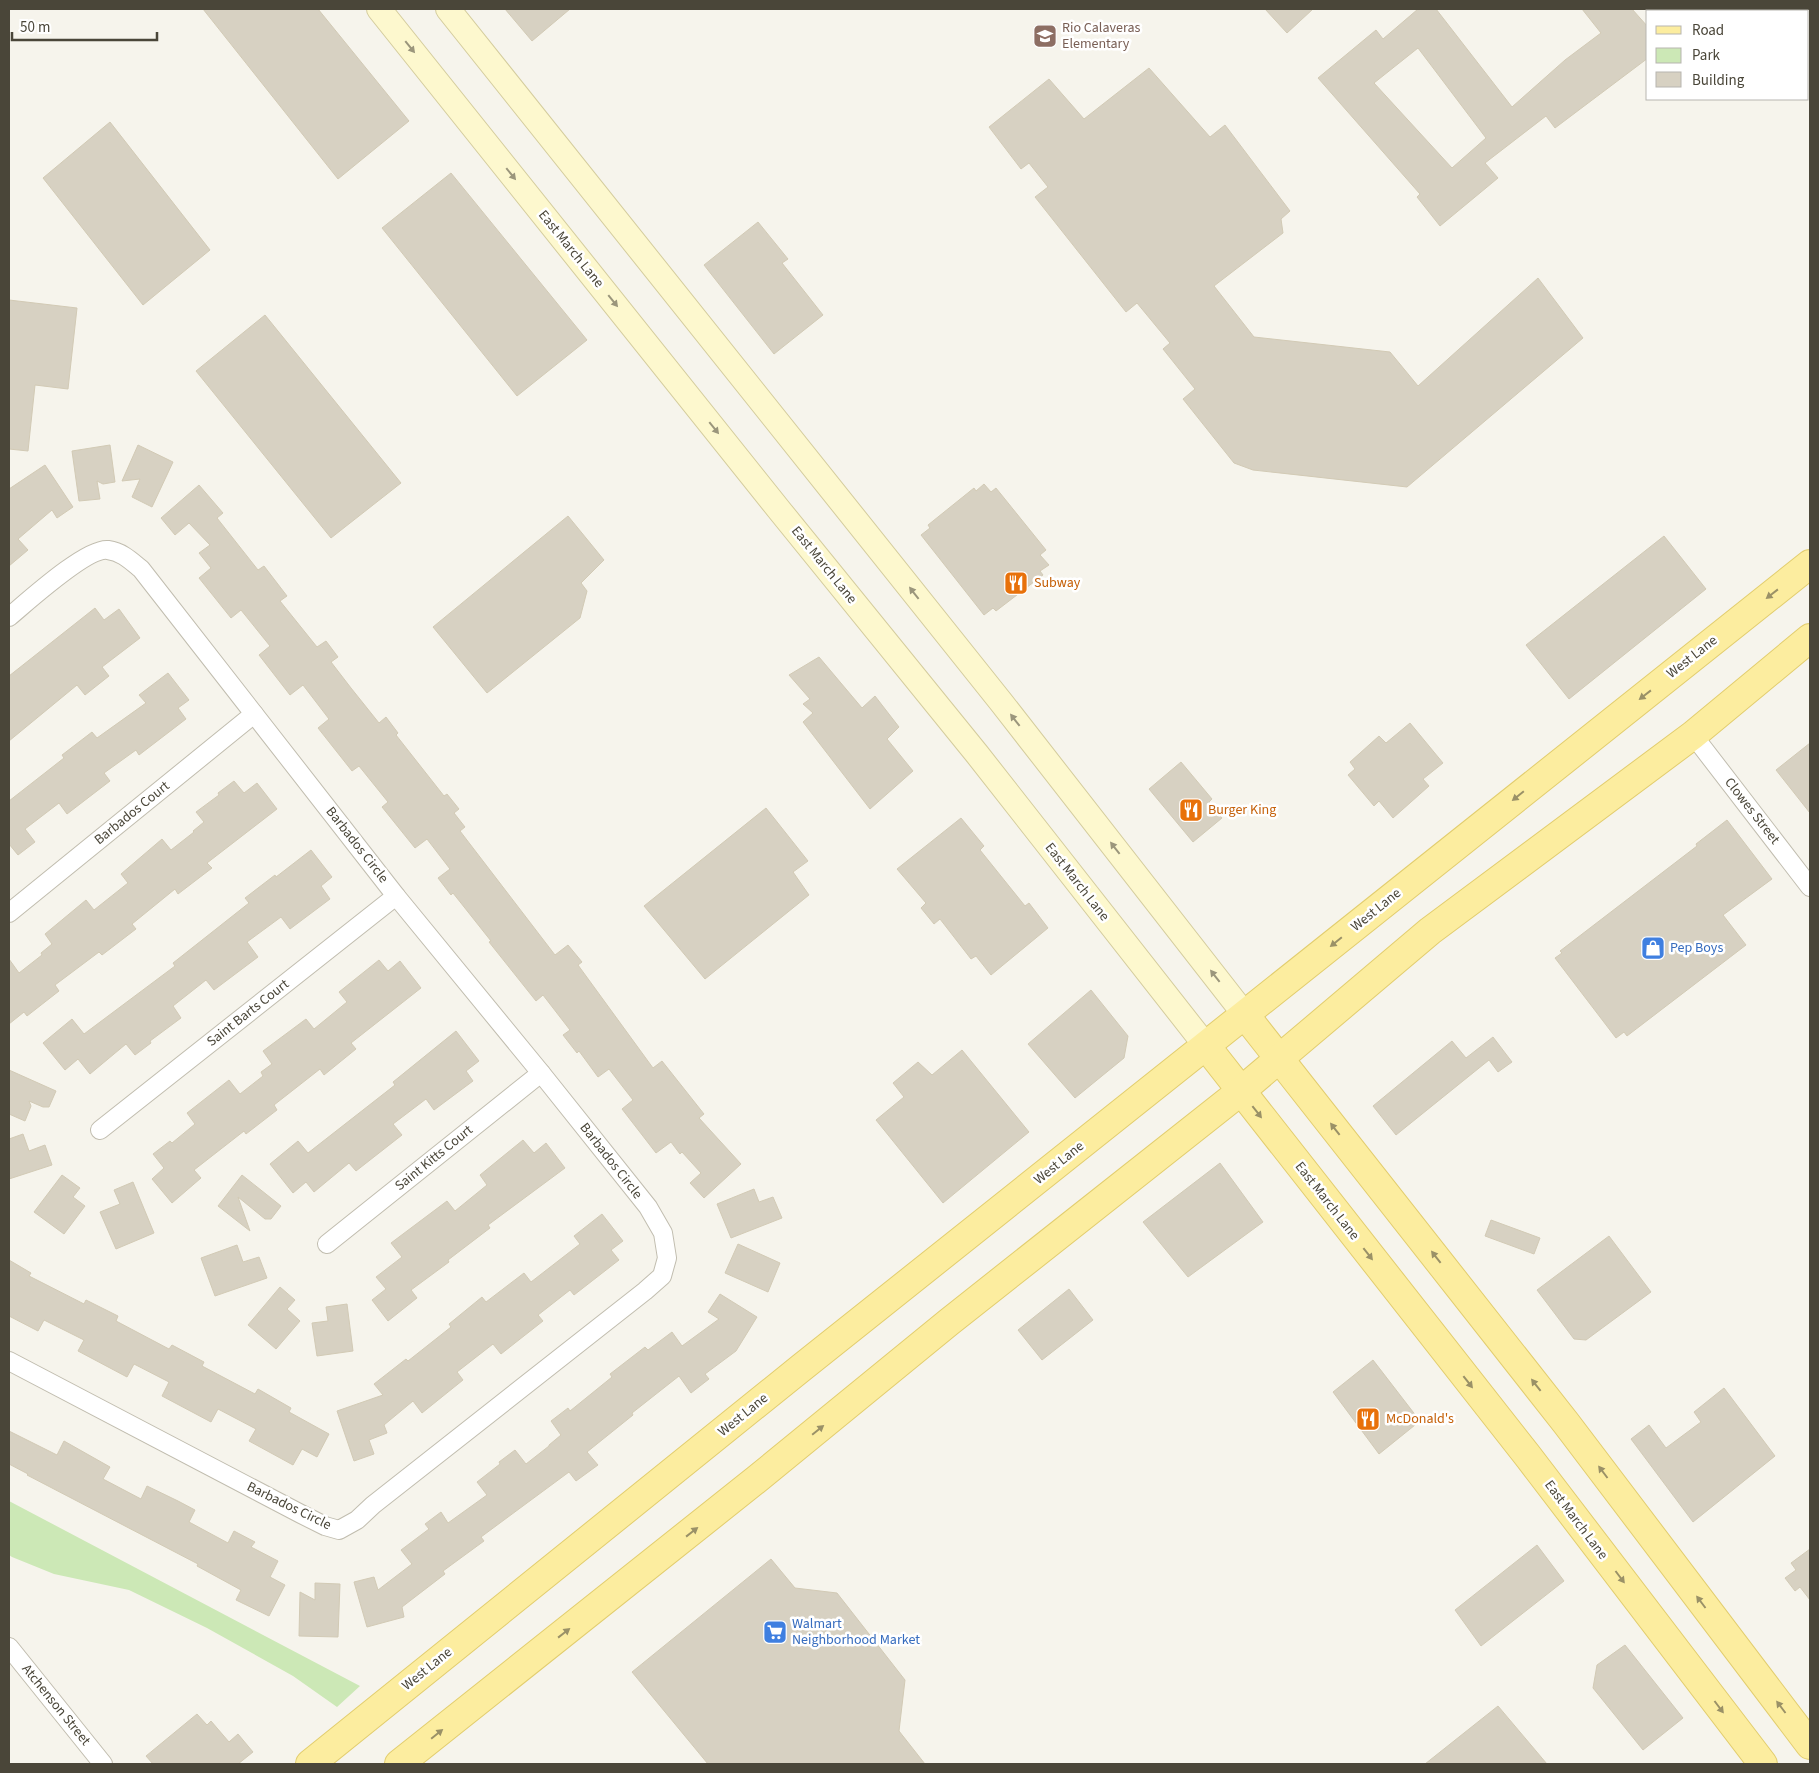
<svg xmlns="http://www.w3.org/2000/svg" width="1819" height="1773" font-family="'Source Sans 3',sans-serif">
<rect width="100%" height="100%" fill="#f6f4ec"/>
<path fill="#cce8b6" d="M 9,1501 L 360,1686 L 337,1707 L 293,1676 L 207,1628 L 129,1590 L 54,1574 L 12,1557 L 9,1555 Z"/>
<g fill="#d7d1c2" stroke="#d2cab5" fill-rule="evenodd">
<path d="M 203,9 L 318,9 L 409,121 L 338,179 Z"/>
<path d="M 505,9 L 570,9 L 532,41 Z"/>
<path d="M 1265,9 L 1313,9 L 1287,33 Z"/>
<path d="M 1418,9 L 1436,9 L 1512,107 L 1565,60 L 1601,33 L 1582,9 L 1632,9 L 1648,27 L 1648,58 L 1555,128 L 1546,116 L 1485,163 L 1498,178 L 1440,226 L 1417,197 L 1420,194 L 1318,78 L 1376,30 L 1383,39 ZM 1418,48 L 1486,138 L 1452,168 L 1374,83 Z"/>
<path d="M 1149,68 L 1210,137 L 1225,125 L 1290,211 L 1281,219 L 1283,233 L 1214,286 L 1254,337 L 1390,352 L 1418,386 L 1538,278 L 1583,338 L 1407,487 L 1253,470 L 1234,463 L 1183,399 L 1195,389 L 1163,349 L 1170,343 L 1137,303 L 1126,312 L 1035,197 L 1048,187 L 1029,163 L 1021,169 L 989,127 L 1049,79 L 1084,119 Z"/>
<path d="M 110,122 L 210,250 L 143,305 L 43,178 Z"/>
<path d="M 451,173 L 587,340 L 517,396 L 382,228 Z"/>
<path d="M 758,222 L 788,259 L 782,263 L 823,315 L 774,354 L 704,265 Z"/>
<path d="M 9,300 L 77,308 L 68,389 L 35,385 L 28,451 L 9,449 Z"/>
<path d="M 265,315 L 401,483 L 331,538 L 196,371 Z"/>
<path d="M 110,445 L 115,482 L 103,484 L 97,481 L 100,499 L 79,501 L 72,451 Z"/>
<path d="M 138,445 L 173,462 L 152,507 L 132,497 L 140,479 L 122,481 Z"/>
<path d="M 45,465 L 73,507 L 57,518 L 52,510 L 18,539 L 28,550 L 9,566 L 9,489 Z"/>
<path d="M 984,484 L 991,492 L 996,488 L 1046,550 L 1040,555 L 1049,565 L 1040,571 L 1043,575 L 996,611 L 993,608 L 984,615 L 921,535 L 930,528 L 928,525 L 974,488 L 976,491 Z"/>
<path d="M 199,485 L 223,513 L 217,518 L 258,570 L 264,566 L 287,596 L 280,601 L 317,647 L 326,641 L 338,657 L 331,662 L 351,688 L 379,723 L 386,717 L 398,733 L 396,735 L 444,796 L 447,794 L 459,809 L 454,813 L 465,827 L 460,831 L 555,955 L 568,945 L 582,962 L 578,965 L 653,1068 L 662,1061 L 704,1114 L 699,1118 L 741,1164 L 704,1198 L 690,1183 L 701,1173 L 682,1152 L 680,1154 L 671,1142 L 656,1153 L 622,1109 L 633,1100 L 609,1069 L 598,1077 L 579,1051 L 577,1053 L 563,1035 L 570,1030 L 543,995 L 536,1001 L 489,942 L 491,941 L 453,893 L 451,895 L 438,878 L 450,869 L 427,839 L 415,848 L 382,807 L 388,802 L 359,766 L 352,771 L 318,728 L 329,719 L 303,685 L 290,695 L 259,655 L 270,646 L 241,610 L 231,618 L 199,578 L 211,568 L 199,553 L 210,545 L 189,523 L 175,535 L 161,518 Z"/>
<path d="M 568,516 L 604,560 L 581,583 L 587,591 L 580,618 L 487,693 L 433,627 Z"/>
<path d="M 1664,536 L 1706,589 L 1569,699 L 1526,645 Z"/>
<path d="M 95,608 L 104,620 L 119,609 L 140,638 L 102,667 L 109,676 L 85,695 L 77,685 L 9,741 L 9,676 Z"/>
<path d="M 819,657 L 862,708 L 875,696 L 899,727 L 887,739 L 913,771 L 870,809 L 803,722 L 813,713 L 803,704 L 810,699 L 789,675 Z"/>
<path d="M 168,673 L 189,700 L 178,708 L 186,719 L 139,755 L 136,750 L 104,773 L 110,781 L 67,814 L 59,803 L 25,829 L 35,842 L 18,855 L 9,844 L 9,801 L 64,758 L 62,755 L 92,732 L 97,738 L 146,703 L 139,695 Z"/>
<path d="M 1410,723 L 1443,763 L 1423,779 L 1429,786 L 1393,818 L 1379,801 L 1374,806 L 1348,775 L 1355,769 L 1350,762 L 1379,736 L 1386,743 Z"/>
<path d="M 1810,743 L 1810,813 L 1776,770 Z"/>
<path d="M 1181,762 L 1212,799 L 1209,802 L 1222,818 L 1193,842 L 1149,789 Z"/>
<path d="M 234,781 L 244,793 L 257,783 L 277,809 L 207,863 L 212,868 L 178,894 L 175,889 L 132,924 L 136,929 L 102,955 L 99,952 L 55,985 L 59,991 L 27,1016 L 24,1012 L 9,1024 L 9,959 L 19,973 L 42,955 L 41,953 L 52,944 L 45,934 L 86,900 L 94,910 L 128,883 L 121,874 L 162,839 L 171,850 L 194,832 L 193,831 L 204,822 L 196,812 L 219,795 L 218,793 Z"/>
<path d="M 766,808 L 808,861 L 793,872 L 809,895 L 705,979 L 644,906 Z"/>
<path d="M 961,818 L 984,846 L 980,850 L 1025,906 L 1029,903 L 1048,928 L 991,975 L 976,956 L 971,959 L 940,919 L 934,924 L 921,908 L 926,903 L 897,869 Z"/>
<path d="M 1727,820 L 1772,879 L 1723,915 L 1746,945 L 1627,1036 L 1624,1032 L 1616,1038 L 1555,958 L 1562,953 L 1560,951 L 1697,846 L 1696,844 Z"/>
<path d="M 311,850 L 332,877 L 321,886 L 330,899 L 290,929 L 281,917 L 247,942 L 258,957 L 214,990 L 206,980 L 173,1006 L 181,1018 L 150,1041 L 151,1043 L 135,1055 L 126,1044 L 90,1074 L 78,1059 L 65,1070 L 43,1043 L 72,1019 L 84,1034 L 175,966 L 173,963 L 249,903 L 245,898 L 275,875 L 276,877 Z"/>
<path d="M 379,960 L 388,971 L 400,961 L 421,988 L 351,1043 L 356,1049 L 324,1075 L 320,1069 L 274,1105 L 277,1110 L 246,1134 L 244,1131 L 194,1170 L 201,1178 L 172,1203 L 152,1179 L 164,1168 L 153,1154 L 170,1141 L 172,1143 L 195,1124 L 187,1113 L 229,1080 L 240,1094 L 263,1076 L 261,1072 L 272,1064 L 263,1051 L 306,1019 L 314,1029 L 347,1002 L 339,992 Z"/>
<path d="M 1091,990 L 1128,1036 L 1124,1058 L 1075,1098 L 1028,1044 Z"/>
<path d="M 456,1031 L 479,1061 L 466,1071 L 473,1081 L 434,1110 L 426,1099 L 393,1124 L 402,1135 L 356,1171 L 349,1163 L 314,1192 L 306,1182 L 293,1193 L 270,1164 L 298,1141 L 308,1153 L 395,1085 L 393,1082 Z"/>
<path d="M 1493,1037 L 1512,1062 L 1498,1072 L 1489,1060 L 1396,1135 L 1373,1106 L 1452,1041 L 1466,1058 Z"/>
<path d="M 962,1050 L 1029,1132 L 943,1203 L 876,1120 L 904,1097 L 893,1083 L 918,1062 L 932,1075 Z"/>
<path d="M 9,1070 L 56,1091 L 49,1107 L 43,1107 L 29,1101 L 31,1106 L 25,1121 L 9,1114 Z"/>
<path d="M 23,1134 L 29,1151 L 45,1145 L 52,1165 L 9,1179 L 9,1139 Z"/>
<path d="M 523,1140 L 534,1153 L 546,1143 L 565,1168 L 488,1225 L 490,1228 L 448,1260 L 449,1262 L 411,1290 L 417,1298 L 388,1321 L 372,1300 L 386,1289 L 376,1277 L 402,1257 L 391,1243 L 447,1201 L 455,1211 L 487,1185 L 480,1175 Z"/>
<path d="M 1220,1163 L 1263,1222 L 1188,1277 L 1143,1222 Z"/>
<path d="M 62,1175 L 80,1188 L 73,1197 L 85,1206 L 64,1234 L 34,1212 Z"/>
<path d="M 242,1175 L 281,1206 L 271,1219 L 265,1219 L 238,1197 L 250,1231 L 218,1206 Z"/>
<path d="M 133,1182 L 154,1233 L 116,1249 L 100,1212 L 120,1204 L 114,1190 Z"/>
<path d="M 754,1189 L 759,1202 L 773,1197 L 782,1218 L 731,1238 L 717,1204 Z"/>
<path d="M 602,1214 L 623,1241 L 611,1250 L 619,1260 L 574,1295 L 570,1290 L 538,1315 L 543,1321 L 501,1354 L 493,1344 L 457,1372 L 463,1380 L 422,1413 L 413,1401 L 384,1425 L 387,1433 L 369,1440 L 374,1454 L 354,1461 L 337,1411 L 383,1395 L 374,1384 L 406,1359 L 408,1361 L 451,1327 L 449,1324 L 482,1297 L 486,1302 L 524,1273 L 531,1282 L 580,1244 L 574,1236 Z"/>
<path d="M 1491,1220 L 1540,1238 L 1534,1254 L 1485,1236 Z"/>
<path d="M 1609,1236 L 1651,1292 L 1586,1340 L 1574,1339 L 1537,1290 Z"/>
<path d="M 738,1244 L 780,1263 L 768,1292 L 725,1273 Z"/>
<path d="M 237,1245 L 243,1262 L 259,1257 L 267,1278 L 215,1296 L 201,1258 Z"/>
<path d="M 9,1260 L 31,1273 L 29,1276 L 84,1304 L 86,1300 L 118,1316 L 116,1321 L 169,1349 L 172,1345 L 204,1362 L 202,1366 L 255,1394 L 258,1389 L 291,1408 L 289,1412 L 329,1434 L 317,1457 L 302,1449 L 293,1465 L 249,1441 L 256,1429 L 218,1409 L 211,1422 L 162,1396 L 169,1382 L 134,1364 L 127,1377 L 78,1351 L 84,1340 L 44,1320 L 38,1331 L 9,1316 Z"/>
<path d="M 280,1287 L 295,1300 L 287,1309 L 300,1321 L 276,1349 L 248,1325 Z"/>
<path d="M 1069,1289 L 1093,1320 L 1042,1360 L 1018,1330 Z"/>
<path d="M 720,1294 L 757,1317 L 736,1351 L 705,1374 L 709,1379 L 691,1393 L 679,1376 L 632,1413 L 633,1415 L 587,1452 L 598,1465 L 576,1481 L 569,1472 L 481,1537 L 484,1541 L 443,1571 L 445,1574 L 402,1607 L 404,1617 L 367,1627 L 354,1582 L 374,1577 L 378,1590 L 412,1564 L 401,1550 L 429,1529 L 425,1524 L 441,1512 L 448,1523 L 487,1495 L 477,1482 L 500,1464 L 499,1462 L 515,1450 L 526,1464 L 549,1446 L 549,1445 L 561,1435 L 551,1421 L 568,1408 L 570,1411 L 612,1377 L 610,1374 L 645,1347 L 648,1350 L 672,1332 L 682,1346 L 719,1319 L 708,1312 Z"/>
<path d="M 347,1304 L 353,1351 L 317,1356 L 312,1323 L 328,1321 L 326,1307 Z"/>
<path d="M 1373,1360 L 1420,1421 L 1379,1454 L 1333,1392 Z"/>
<path d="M 1724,1388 L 1775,1456 L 1693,1522 L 1631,1439 L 1649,1425 L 1666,1448 L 1701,1422 L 1694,1412 Z"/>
<path d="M 9,1431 L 57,1455 L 64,1441 L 110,1467 L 103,1479 L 141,1499 L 147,1486 L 178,1501 L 195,1510 L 189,1522 L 228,1543 L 234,1531 L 255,1542 L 251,1547 L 278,1561 L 270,1577 L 285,1585 L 269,1616 L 236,1600 L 241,1590 L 197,1566 L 198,1564 L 27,1475 L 28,1474 L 9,1464 Z"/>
<path d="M 1537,1545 L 1564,1581 L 1481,1646 L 1455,1610 Z"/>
<path d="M 1810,1549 L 1810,1600 L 1800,1587 L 1795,1591 L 1785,1578 L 1796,1570 L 1791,1563 Z"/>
<path d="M 771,1559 L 795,1588 L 837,1593 L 905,1680 L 899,1731 L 925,1764 L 708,1764 L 632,1672 Z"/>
<path d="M 315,1583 L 340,1584 L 338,1637 L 299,1636 L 300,1592 L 315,1600 Z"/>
<path d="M 1625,1645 L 1683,1718 L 1643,1750 L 1593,1688 L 1597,1665 Z"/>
<path d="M 1498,1706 L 1547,1764 L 1425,1764 Z"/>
<path d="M 197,1714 L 207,1725 L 211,1721 L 229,1742 L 238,1734 L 253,1752 L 238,1764 L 153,1764 L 146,1756 Z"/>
</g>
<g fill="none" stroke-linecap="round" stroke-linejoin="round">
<g stroke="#c1bdaf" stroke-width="20">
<g id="minor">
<path d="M 9,617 C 26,603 87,547 108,550 C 122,552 130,560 141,569 L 396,896 L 541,1073 L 648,1207 L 663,1233 L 667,1258 L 662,1276 L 645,1291 L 373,1505 L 357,1520 L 339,1530 L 325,1526 L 301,1514 L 9,1361"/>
<path d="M 1693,735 L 1810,887"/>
<path d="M 9,913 L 254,714"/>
<path d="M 100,1130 L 396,896"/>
<path d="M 327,1244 L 541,1073"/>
<path d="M 9,1647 L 103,1764"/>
</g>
</g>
<g stroke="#d4cc9d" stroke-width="26">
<g id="secondary">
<path d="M 379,9 L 780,511 L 977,754 L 1206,1046"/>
<path d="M 448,9 L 1001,702 L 1245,1015"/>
</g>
</g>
<g stroke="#e2cd6e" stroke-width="30">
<g id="primary">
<path d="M 1245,1015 L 1566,1423 L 1810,1745"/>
<path d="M 1206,1046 L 1527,1455 L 1763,1764"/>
<path d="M 310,1764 L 801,1368 L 1810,564"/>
<path d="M 399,1764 L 757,1479 L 949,1322 L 1241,1091 L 1430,931 L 1693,735 L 1810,638"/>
</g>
</g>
<use href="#minor" stroke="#fff" stroke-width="18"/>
<use href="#secondary" stroke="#fdf8ce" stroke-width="24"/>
<use href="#primary" stroke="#fced9f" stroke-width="28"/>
</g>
<defs><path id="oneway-solid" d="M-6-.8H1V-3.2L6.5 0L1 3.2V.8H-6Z" transform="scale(1.25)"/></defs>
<g fill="#9b967c">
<use href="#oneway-solid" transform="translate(410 47) rotate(51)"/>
<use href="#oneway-solid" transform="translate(511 174) rotate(51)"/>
<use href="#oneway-solid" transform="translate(613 301) rotate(51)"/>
<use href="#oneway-solid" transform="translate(714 428) rotate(51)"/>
<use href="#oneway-solid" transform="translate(914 593) rotate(-128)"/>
<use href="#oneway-solid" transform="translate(1015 720) rotate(-128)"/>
<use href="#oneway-solid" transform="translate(1115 848) rotate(-128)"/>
<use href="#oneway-solid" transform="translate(1215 976) rotate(-128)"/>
</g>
<g fill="#9a9167">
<use href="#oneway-solid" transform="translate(1772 594) rotate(142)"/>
<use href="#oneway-solid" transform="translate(1645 695) rotate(142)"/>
<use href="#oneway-solid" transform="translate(1518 796) rotate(141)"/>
<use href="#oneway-solid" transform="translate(1336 942) rotate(141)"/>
<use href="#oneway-solid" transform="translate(1257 1112) rotate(52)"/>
<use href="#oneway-solid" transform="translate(1335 1129) rotate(-128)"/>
<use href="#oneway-solid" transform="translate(1368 1254) rotate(52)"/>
<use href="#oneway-solid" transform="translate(1436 1257) rotate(-128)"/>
<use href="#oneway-solid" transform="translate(1468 1382) rotate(52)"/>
<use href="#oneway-solid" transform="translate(1536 1385) rotate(-128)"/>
<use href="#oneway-solid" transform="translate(818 1430) rotate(-39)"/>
<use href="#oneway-solid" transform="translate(1603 1472) rotate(-127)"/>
<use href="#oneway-solid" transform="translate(692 1532) rotate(-38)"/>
<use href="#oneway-solid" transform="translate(1620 1577) rotate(53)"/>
<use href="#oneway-solid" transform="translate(1701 1602) rotate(-127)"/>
<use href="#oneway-solid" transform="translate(564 1633) rotate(-38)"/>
<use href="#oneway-solid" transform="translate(1719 1707) rotate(53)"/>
<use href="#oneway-solid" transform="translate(1781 1707) rotate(-127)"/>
<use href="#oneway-solid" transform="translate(437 1734) rotate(-39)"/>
</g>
<defs>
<g id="school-square" transform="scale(1.25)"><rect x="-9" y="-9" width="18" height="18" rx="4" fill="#8d6e63" stroke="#fff"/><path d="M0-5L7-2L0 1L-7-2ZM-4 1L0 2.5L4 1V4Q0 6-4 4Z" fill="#fff"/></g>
<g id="restaurant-square" transform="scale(1.25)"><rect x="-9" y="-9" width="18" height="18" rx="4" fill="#e8710a" stroke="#fff"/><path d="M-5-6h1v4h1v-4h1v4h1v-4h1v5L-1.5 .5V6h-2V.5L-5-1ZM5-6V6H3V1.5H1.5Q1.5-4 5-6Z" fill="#fff"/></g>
<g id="shop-square" transform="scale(1.25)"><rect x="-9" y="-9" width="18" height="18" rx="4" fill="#3f7fe0" stroke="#fff"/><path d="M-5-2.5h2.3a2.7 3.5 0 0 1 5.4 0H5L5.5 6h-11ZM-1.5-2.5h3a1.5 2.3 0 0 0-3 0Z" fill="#fff"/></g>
<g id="supermarket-square" transform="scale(1.25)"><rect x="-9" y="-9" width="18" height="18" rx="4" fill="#3f7fe0" stroke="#fff"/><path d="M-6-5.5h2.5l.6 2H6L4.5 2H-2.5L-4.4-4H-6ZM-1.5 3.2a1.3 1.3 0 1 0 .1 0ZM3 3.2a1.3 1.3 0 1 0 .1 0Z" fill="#fff"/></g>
</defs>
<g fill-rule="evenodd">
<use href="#school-square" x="1045" y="36"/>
<use href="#restaurant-square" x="1016" y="583"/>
<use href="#restaurant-square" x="1191" y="810"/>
<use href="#shop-square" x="1653" y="948"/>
<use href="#restaurant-square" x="1368" y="1419"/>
<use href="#supermarket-square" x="775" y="1632"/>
</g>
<g text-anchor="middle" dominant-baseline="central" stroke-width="5" stroke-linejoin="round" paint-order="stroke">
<g font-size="14" fill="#785e54" stroke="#fff" text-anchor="start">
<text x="1062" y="28">Rio Calaveras<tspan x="1062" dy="16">Elementary</tspan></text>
</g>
<g font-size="14" fill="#4a4639" stroke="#fff">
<text transform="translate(571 249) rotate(51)">East March Lane</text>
<text transform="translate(824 565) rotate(51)">East March Lane</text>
<text transform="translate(1692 657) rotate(-38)">West Lane</text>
<text transform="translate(1752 811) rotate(52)">Clowes Street</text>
<text transform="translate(132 813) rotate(-39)">Barbados Court</text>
<text transform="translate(357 845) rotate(52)">Barbados Circle</text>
<text transform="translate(1077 882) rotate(52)">East March Lane</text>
<text transform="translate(1376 910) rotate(-39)">West Lane</text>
<text transform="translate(248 1013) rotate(-38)">Saint Barts Court</text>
<text transform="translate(434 1158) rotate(-39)">Saint Kitts Court</text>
<text transform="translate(611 1161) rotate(52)">Barbados Circle</text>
<text transform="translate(1059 1163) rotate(-39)">West Lane</text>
<text transform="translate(1327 1201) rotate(52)">East March Lane</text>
<text transform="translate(743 1415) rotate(-39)">West Lane</text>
<text transform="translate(289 1506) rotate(26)">Barbados Circle</text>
<text transform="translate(1576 1520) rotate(53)">East March Lane</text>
<text transform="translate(427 1669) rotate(-39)">West Lane</text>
<text transform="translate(56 1705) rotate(51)">Atchenson Street</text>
</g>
<g font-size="14" fill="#c56008" stroke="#fff" text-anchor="start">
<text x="1034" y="583">Subway</text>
<text x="1208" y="810">Burger King</text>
<text x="1386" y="1419">McDonald's</text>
</g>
<g font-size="14" fill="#366cbe" stroke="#fff" text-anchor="start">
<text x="1670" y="948">Pep Boys</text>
<text x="792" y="1624">Walmart<tspan x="792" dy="16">Neighborhood Market</tspan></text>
</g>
</g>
<rect width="1819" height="1773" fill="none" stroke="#4a4639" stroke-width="20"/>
<rect x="1646" y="10" width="162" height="90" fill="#ffffff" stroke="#b7b5b0"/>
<rect x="1656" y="26" width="25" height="8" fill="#fced9f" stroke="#b7b5b0"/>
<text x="1692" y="35" font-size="15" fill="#4a4639">Road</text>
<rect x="1656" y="48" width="25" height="15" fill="#cce8b6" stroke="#b7b5b0"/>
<text x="1692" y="60" font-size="15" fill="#4a4639">Park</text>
<rect x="1656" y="72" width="25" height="15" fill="#d7d1c2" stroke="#b7b5b0"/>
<text x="1692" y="85" font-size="15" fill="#4a4639">Building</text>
<path d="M12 32v8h145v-8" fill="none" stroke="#4a4639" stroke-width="2.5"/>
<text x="20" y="32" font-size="15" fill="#4a4639" stroke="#ffffff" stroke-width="4" paint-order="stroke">50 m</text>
</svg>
